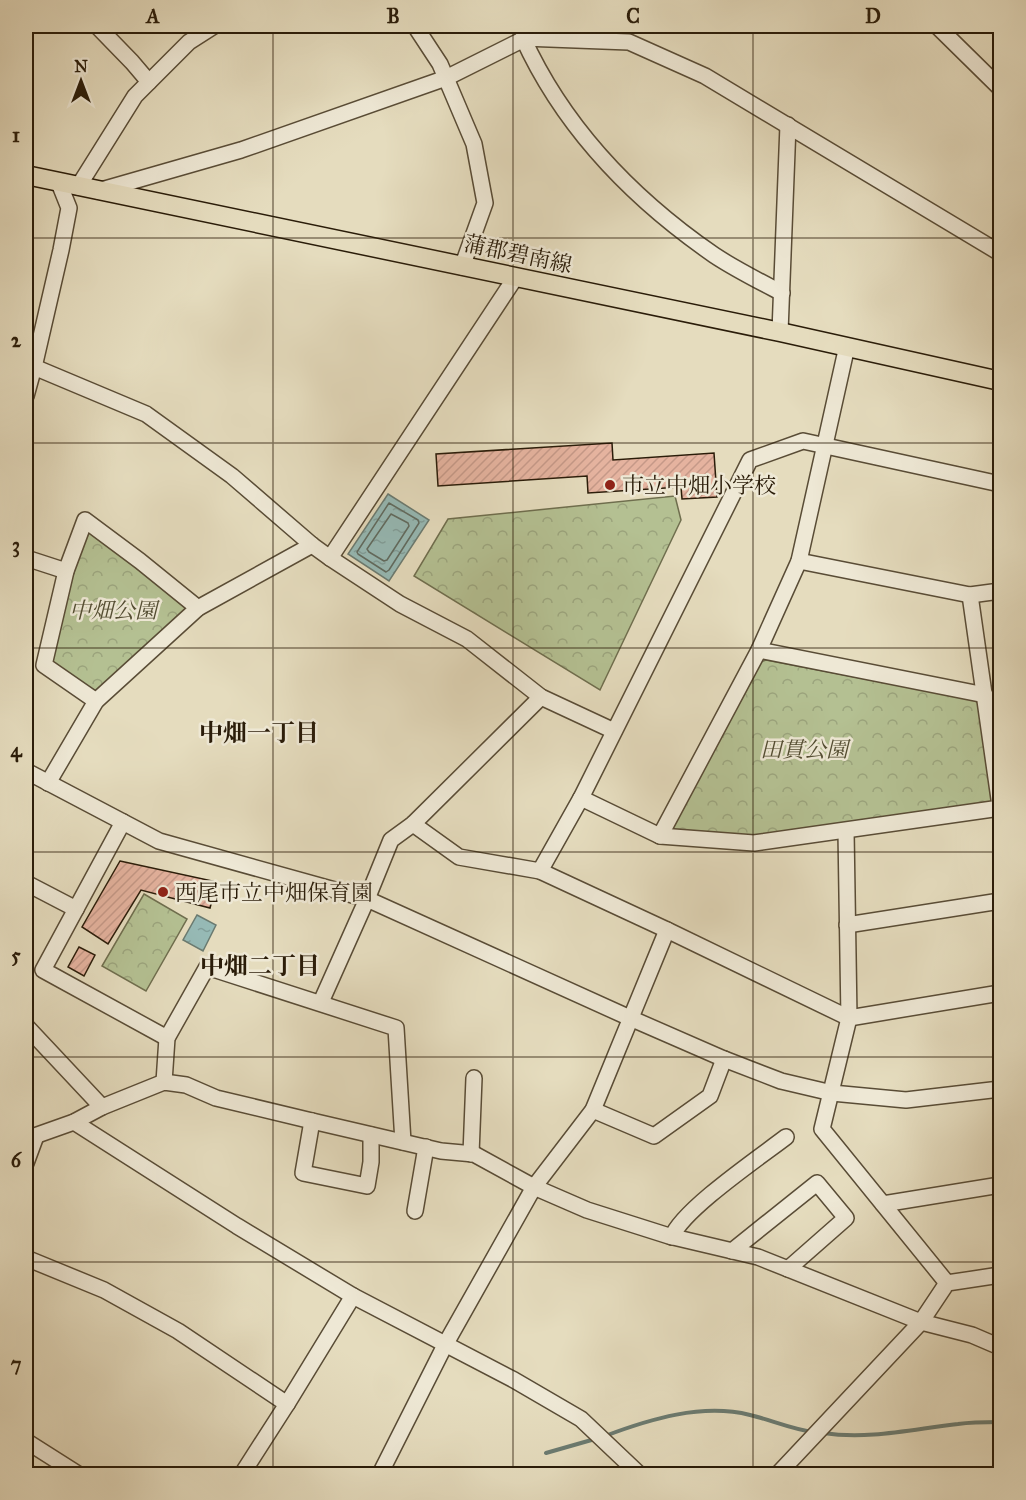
<svg xmlns="http://www.w3.org/2000/svg" width="1026" height="1500" font-family="'IM FELL Great Primer','Noto Serif JP',serif">
<defs>
<pattern id="forest-crowns" width="20" height="18" patternUnits="userSpaceOnUse" patternTransform="scale(1.5)"><rect width="20" height="18" fill="#b4c092"/><path d="M2 6a3 3 0 1 1 6 0M12 15a3 3 0 1 1 6 0" fill="none" stroke="#9ba47d"/></pattern>
<pattern id="water-ripples" width="26" height="14" patternUnits="userSpaceOnUse" patternTransform="scale(1.5)"><rect width="26" height="14" fill="#96bab6"/><path d="M2 4q2-2 4 0t4 0M15 11q2-2 4 0t4 0" fill="none" stroke="#819f9b"/></pattern>
<pattern id="building-hatch" width="6" height="6" patternUnits="userSpaceOnUse" patternTransform="scale(1.5)"><rect width="6" height="6" fill="#e5b39f"/><path d="M-1 1l2-2M0 6l6-6M5 7l2-2" fill="none" stroke="#c59988"/></pattern>
</defs>
<rect width="100%" height="100%" fill="#e5dcbe"/>
<filter id="stains"><feTurbulence type="fractalNoise" baseFrequency=".00333" numOctaves="4"/><feColorMatrix values="0 0 0 0 .2 0 0 0 0 .09 0 0 0 0 .02 0 0 0 .5 -.17"/></filter>
<radialGradient id="worn" r=".72"><stop offset=".6" stop-color="#630" stop-opacity="0"/><stop offset="1" stop-color="#630" stop-opacity=".3"/></radialGradient>
<g fill="url(#forest-crowns)" stroke="#6f6e4e" stroke-width="1.5">
<path d="M 675,496 L 681,520 L 600,690 L 414,576 L 448,519 Z"/>
<path d="M 88,529 L 186,608 L 96,692 L 51,662 L 73,574 Z"/>
<path d="M 766,660 L 975,700 L 981,707 L 993,796 L 991,802 L 755,836 L 671,829 L 758,663 Z"/>
<path d="M 144,894 L 187,919 L 146,991 L 102,966 Z"/>
</g>
<g fill="url(#water-ripples)" stroke="#6b7b71" stroke-width="1.5">
<path d="M 388,494 L 429,520 L 389,581 L 348,554 Z"/>
<path d="M 197,915 L 216,925 L 203,951 L 183,940 Z"/>
</g>
<g fill="none" stroke-linecap="round" stroke-linejoin="round">
<g stroke="#606b60" stroke-width="1.5">
<path d="M 389,503 L 418,520 L 419,523 L 389,570 L 386,572 L 358,554 L 357,552 Z"/>
<path d="M 391,514 L 408,523 L 409,526 L 387,560 L 384,561 L 369,552 L 367,549 Z"/>
</g>
<g stroke="#6b7b71" stroke-width="4">
<path d="M 823,1433 C 869,1440 913,1429 958,1424 C 972,1422 987,1422 1000,1422"/>
<path d="M 605,1436 C 650,1419 702,1403 750,1415 C 771,1420 791,1429 813,1432"/>
<path d="M 546,1453 L 595,1439"/>
</g>
</g>
<g fill="url(#building-hatch)" stroke="#2a1c09" stroke-width="1.5">
<path d="M 612,443 L 613,460 L 714,453 L 717,497 L 682,499 L 681,487 L 588,493 L 587,476 L 438,486 L 436,454 Z"/>
<path d="M 120,861 L 217,882 L 210,908 L 141,890 L 108,944 L 82,927 Z"/>
<path d="M 79,947 L 95,955 L 84,976 L 68,967 Z"/>
</g>
<g fill="none" stroke-linecap="round" stroke-linejoin="round">
<g stroke="#594c36" stroke-width="18">
<g id="minor">
<path d="M 97,26 L 132,62 L 149,82"/>
<path d="M 415,26 L 440,64 L 474,144 L 485,203 L 462,267"/>
<path d="M 937,26 L 1000,88"/>
<path d="M 523,38 L 629,42 L 705,76 L 1000,253"/>
<path d="M 523,38 C 564,128 633,199 714,255 C 735,269 759,281 782,293"/>
<path d="M 78,187 L 135,96 L 189,42 L 214,26"/>
<path d="M 98,191 L 241,150 L 446,78 L 550,26"/>
<path d="M 780,332 L 788,125"/>
<path d="M 34,367 L 146,414 L 232,476 L 312,545 L 330,558 L 400,604 L 467,639 L 541,697 L 614,731"/>
<path d="M 26,396 L 34,367 L 61,250 L 69,208 L 59,183"/>
<path d="M 26,558 L 66,571"/>
<path d="M 330,558 L 515,278"/>
<path d="M 799,561 L 970,595 L 1000,591"/>
<path d="M 970,595 L 1000,806"/>
<path d="M 759,650 L 985,695"/>
<path d="M 96,701 L 44,665 L 66,571 L 85,520 L 140,561 L 198,608"/>
<path d="M 26,771 L 159,841 L 367,899 L 630,1018 L 724,1059 L 781,1081 L 832,1093 L 906,1100 L 1000,1089"/>
<path d="M 48,783 L 96,701 L 198,608 L 312,545"/>
<path d="M 581,798 L 660,836 L 754,843 L 1000,808"/>
<path d="M 123,822 L 43,970 L 167,1038"/>
<path d="M 413,824 L 459,857 L 540,871 L 667,930 L 849,1018 L 1000,993"/>
<path d="M 846,831 L 849,1018 L 822,1129 L 947,1283"/>
<path d="M 660,836 L 759,650 L 799,561 L 847,346"/>
<path d="M 540,871 L 581,798 L 750,460 L 803,441 L 1000,484"/>
<path d="M 26,883 L 76,909"/>
<path d="M 847,925 L 1000,901"/>
<path d="M 321,1002 L 367,899 L 391,840 L 413,824 L 541,697"/>
<path d="M 26,1026 L 102,1107"/>
<path d="M 164,1082 L 167,1038 L 207,967 L 396,1028 L 403,1142"/>
<path d="M 593,1110 L 654,1136 L 710,1096 L 724,1059"/>
<path d="M 312,1121 L 303,1173 L 367,1186 L 371,1162 L 371,1135"/>
<path d="M 74,1122 L 237,1226 L 353,1296 L 514,1380 L 581,1419 L 639,1474"/>
<path d="M 26,1139 L 74,1122 L 102,1107 L 164,1082 L 186,1085 L 216,1098 L 312,1121 L 441,1151 L 474,1154 L 534,1187 L 587,1210 L 669,1236 L 758,1257 L 921,1322 L 972,1335 L 1000,1347"/>
<path d="M 471,1154 L 474,1078"/>
<path d="M 26,1163 L 36,1136"/>
<path d="M 883,1204 L 1000,1185"/>
<path d="M 415,1211 L 426,1147"/>
<path d="M 672,1237 C 682,1210 760,1157 786,1137"/>
<path d="M 732,1251 L 817,1183 L 846,1218 L 788,1269"/>
<path d="M 26,1258 L 104,1290 L 178,1331 L 287,1404"/>
<path d="M 26,1441 L 78,1474"/>
<path d="M 242,1474 L 287,1404 L 353,1296"/>
<path d="M 380,1474 L 445,1345 L 534,1187 L 593,1110 L 667,930"/>
<path d="M 778,1474 L 921,1322 L 947,1283 L 1000,1275"/>
</g>
</g>
<g stroke="#2a1c09" stroke-width="21">
<path id="major" d="M 26,175 L 780,332 L 1000,381"/>
</g>
<use href="#minor" stroke="#eee8d5" stroke-width="15"/>
<use href="#major" stroke="#e5dcbe" stroke-width="18"/>
</g>
<path fill="none" stroke="#2a1c09" stroke-width="1.5" stroke-opacity="0.55" d="M 273,26 L 273,1474M 513,26 L 513,1474M 753,26 L 753,1474M 26,238 L 1000,238M 26,443 L 1000,443M 26,648 L 1000,648M 26,852 L 1000,852M 26,1057 L 1000,1057M 26,1262 L 1000,1262"/>
<g fill="#8f2418" stroke="#eee8d5" stroke-width="2">
<circle cx="610" cy="485" r="6"/>
<circle cx="163" cy="892" r="6"/>
</g>
<g text-anchor="middle" dominant-baseline="central" stroke-width="5" stroke-linejoin="round" paint-order="stroke">
<g font-size="22" fill="#2a1c09" stroke="#eee8d5">
<text transform="translate(518 254) rotate(12)">蒲郡碧南線</text>
</g>
<g font-size="22" fill="#2a1c09" stroke="#eee8d5" text-anchor="start">
<text x="622" y="485">市立中畑小学校</text>
<text x="175" y="892">西尾市立中畑保育園</text>
</g>
<g font-size="22" font-style="italic" fill="#534d32" stroke="#eee8d5">
<text x="113" y="610">中畑公園</text>
<text x="804" y="749">田貫公園</text>
</g>
<g font-size="24" font-weight="bold" fill="#2a1c09" stroke="#eee8d5">
<text x="259" y="733">中畑一丁目</text>
<text x="260" y="966">中畑二丁目</text>
</g>
</g>
<rect width="1026" height="1500" fill="none" stroke="#e5dcbe" stroke-width="66"/>
<g transform="translate(81 81)" stroke="#eee8d5" stroke-width="4.5" paint-order="stroke">
<path d="M0-4.5L10 22L0 15L-10 22Z" fill="#2a1c09"/>
<text y="-9" font-size="16" font-weight="bold" text-anchor="middle" fill="#2a1c09">N</text>
</g>
<rect x="33" y="33" width="960" height="1434" fill="none" stroke="#2a1c09" stroke-width="2"/>
<g font-size="20" text-anchor="middle" font-weight="bold" fill="#2a1c09">
<text x="153" y="23">A</text>
<text x="393" y="23">B</text>
<text x="633" y="23">C</text>
<text x="873" y="23">D</text>
<text x="16" y="142">1</text>
<text x="16" y="347">2</text>
<text x="16" y="552">3</text>
<text x="16" y="757">4</text>
<text x="16" y="962">5</text>
<text x="16" y="1167">6</text>
<text x="16" y="1371">7</text>
</g>
<rect width="100%" height="100%" filter="url(#stains)"/>
<rect width="100%" height="100%" fill="url(#worn)"/>
</svg>
